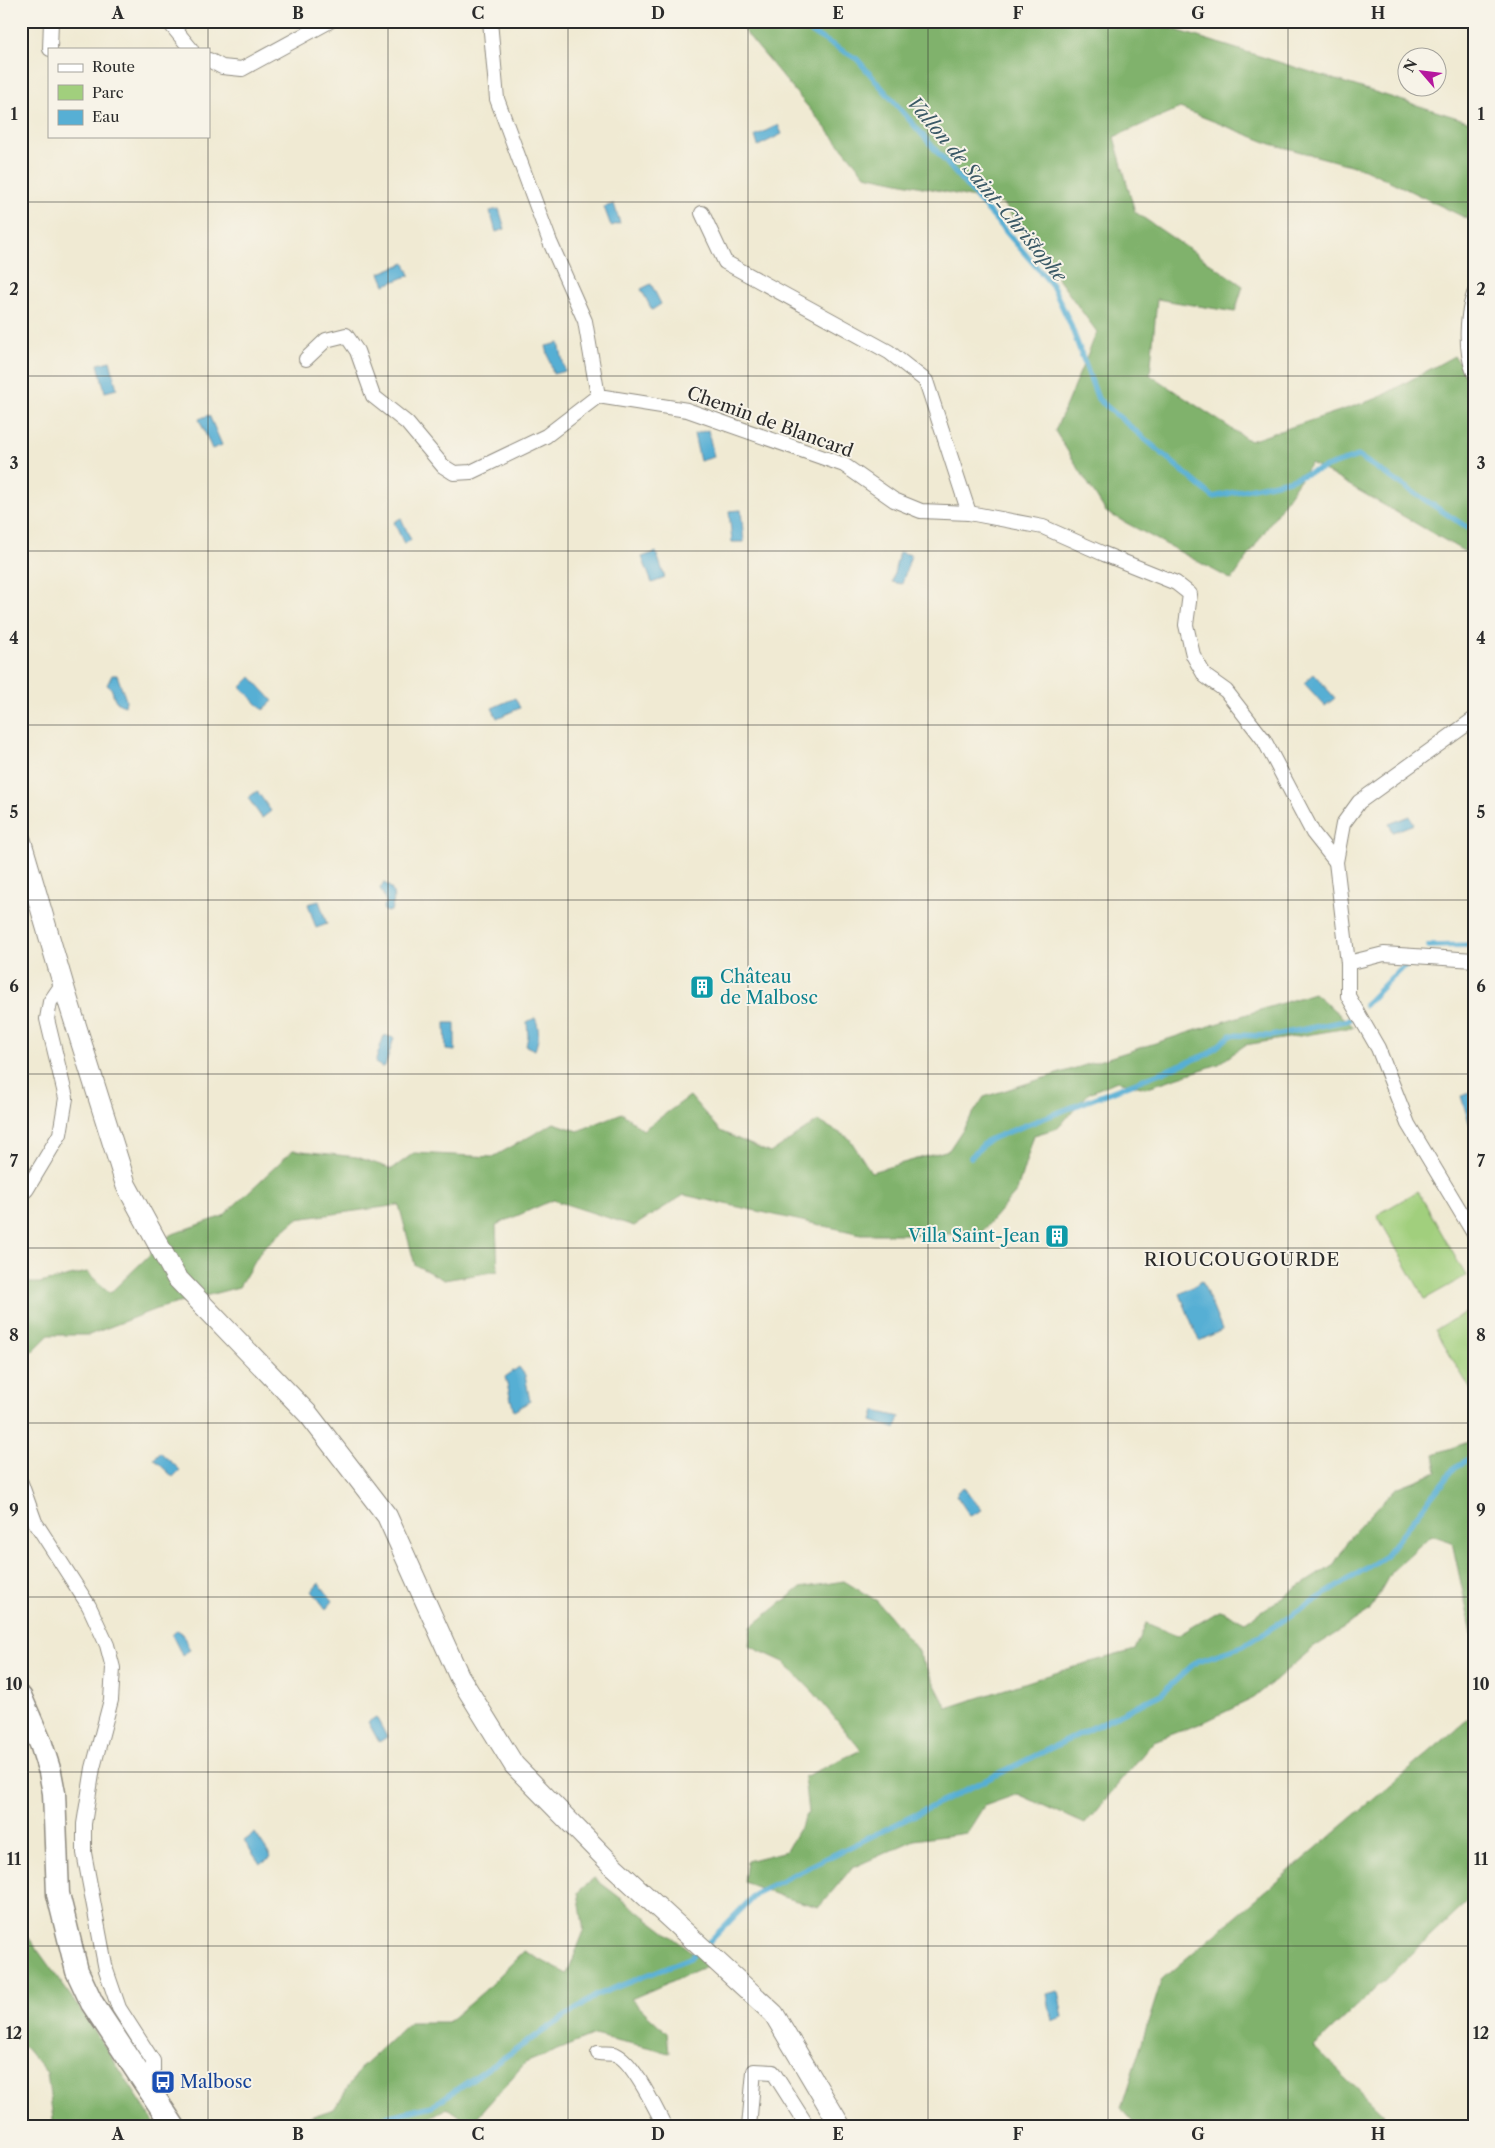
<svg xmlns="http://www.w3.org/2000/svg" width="1495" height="2148" font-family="'Libre Caslon Text',serif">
<rect width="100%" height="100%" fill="#f7f3e8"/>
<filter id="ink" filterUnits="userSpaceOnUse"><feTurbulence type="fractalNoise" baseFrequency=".02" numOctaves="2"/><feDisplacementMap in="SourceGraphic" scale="10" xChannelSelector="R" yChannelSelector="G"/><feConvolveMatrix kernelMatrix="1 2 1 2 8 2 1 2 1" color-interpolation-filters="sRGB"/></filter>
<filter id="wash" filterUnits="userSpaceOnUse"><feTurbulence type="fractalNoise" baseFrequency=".0096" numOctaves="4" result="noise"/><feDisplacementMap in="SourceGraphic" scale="20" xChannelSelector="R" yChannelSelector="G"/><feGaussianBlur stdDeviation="1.12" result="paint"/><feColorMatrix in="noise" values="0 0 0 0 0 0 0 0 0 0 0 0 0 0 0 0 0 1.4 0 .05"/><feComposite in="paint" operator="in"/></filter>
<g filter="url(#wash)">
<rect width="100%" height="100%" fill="#f0ead3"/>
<g fill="#a1cf7d" stroke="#667d54">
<path d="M 1418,1191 L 1466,1276 L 1425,1299 L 1377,1215 Z"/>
<path d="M 1474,1307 L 1474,1395 L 1435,1330 Z"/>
</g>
<g fill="#80b26c" stroke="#566e4c">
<path d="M 736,21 L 1147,21 L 1474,123 L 1474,222 L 1365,169 L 1271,144 L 1180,108 L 1114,137 L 1135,212 L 1243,286 L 1235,312 L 1157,299 L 1150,375 L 1250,441 L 1378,398 L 1454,356 L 1474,378 L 1474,557 L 1311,463 L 1232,580 L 1106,512 L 1055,431 L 1097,332 L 1003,204 L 865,175 Z"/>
<path d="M 1314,993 L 1354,1027 L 1245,1045 L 1219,1064 L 1145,1088 L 1117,1081 L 1089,1093 L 1058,1128 L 1034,1135 L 1017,1191 L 980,1234 L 861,1234 L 684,1195 L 634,1226 L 553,1200 L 496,1225 L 498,1271 L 444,1280 L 415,1265 L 399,1205 L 297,1219 L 262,1249 L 239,1287 L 156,1309 L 89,1335 L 49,1335 L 21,1363 L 21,1283 L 40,1283 L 87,1272 L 110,1293 L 170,1235 L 223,1216 L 293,1150 L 357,1157 L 392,1169 L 414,1153 L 493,1157 L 554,1123 L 578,1131 L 622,1113 L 643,1130 L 690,1096 L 720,1131 L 770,1153 L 818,1121 L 849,1138 L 871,1172 L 949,1150 L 984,1097 Z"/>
<path d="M 1474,1440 L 1474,1643 L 1452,1542 L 1431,1535 L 1391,1572 L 1369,1612 L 1313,1648 L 1254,1698 L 1202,1723 L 1154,1741 L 1085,1824 L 1018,1794 L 984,1806 L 967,1833 L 914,1840 L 852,1868 L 819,1907 L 786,1898 L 744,1882 L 747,1861 L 786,1851 L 808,1813 L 804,1777 L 861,1750 L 815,1694 L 784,1662 L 749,1646 L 751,1627 L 800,1588 L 844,1581 L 877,1601 L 916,1648 L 947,1708 L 1083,1664 L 1135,1650 L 1146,1623 L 1177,1636 L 1221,1610 L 1245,1622 L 1334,1564 L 1354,1532 L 1396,1488 L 1437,1472 L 1434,1454 Z"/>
<path d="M 1474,1714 L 1474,1895 L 1314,2047 L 1383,2114 L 1376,2127 L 1138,2127 L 1121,2108 L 1162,1979 Z"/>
<path d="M 594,1878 L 709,1965 L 631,1999 L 667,2033 L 669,2052 L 594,2035 L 525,2063 L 471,2124 L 447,2108 L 412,2127 L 360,2127 L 351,2123 L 343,2127 L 293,2127 L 301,2120 L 334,2109 L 362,2066 L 410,2022 L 448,2022 L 483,1992 L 524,1951 L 567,1974 L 584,1931 L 578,1892 Z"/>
<path d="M 21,1927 L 83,2013 L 157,2127 L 54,2127 L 47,2073 L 25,2047 L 21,2047 Z"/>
</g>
<g fill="#57afd4" stroke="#416d80">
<path d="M 778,125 L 782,134 L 758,146 L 755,136 Z"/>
<path d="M 614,204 L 620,223 L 611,226 L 604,207 Z"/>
<path d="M 499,209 L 505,229 L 496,232 L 490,211 Z"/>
<path d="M 405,263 L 410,275 L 385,285 L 380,273 Z"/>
<path d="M 651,284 L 661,304 L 652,310 L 641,289 Z"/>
<path d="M 559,343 L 565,371 L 553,374 L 546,346 Z"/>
<path d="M 110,361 L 117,389 L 105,392 L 98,364 Z"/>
<path d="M 209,415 L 222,445 L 212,449 L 199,419 Z"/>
<path d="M 708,430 L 714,457 L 700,461 L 694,434 Z"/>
<path d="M 741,510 L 744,542 L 732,542 L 729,511 Z"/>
<path d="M 401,518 L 411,540 L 404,544 L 394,522 Z"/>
<path d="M 656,552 L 665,578 L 652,583 L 642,557 Z"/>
<path d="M 899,552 L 911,555 L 902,584 L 892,582 Z"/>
<path d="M 1314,674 L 1335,698 L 1325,706 L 1304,683 Z"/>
<path d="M 112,675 L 117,675 L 126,700 L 125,706 C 113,703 115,697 111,688 L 107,685 Z"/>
<path d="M 251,677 L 273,701 L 263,710 L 241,687 Z"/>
<path d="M 515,698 L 520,708 L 497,718 L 492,708 Z"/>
<path d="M 257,791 L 271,811 L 262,818 L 248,798 Z"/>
<path d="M 1410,816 L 1414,824 L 1393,832 L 1389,824 Z"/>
<path d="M 384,883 C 396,889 395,900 391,911 L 386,912 L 383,909 L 386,902 L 380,888 Z"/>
<path d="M 319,901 L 327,924 L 316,928 L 308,904 Z"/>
<path d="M 535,1018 C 540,1028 539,1039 535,1050 L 526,1046 L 528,1036 L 527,1022 Z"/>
<path d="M 445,1023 L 455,1023 L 455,1051 L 446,1050 Z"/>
<path d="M 384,1035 L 394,1038 L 385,1066 L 382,1067 L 375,1063 Z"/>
<path d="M 1473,1092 L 1474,1124 L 1470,1125 L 1461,1096 Z"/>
<path d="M 1202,1281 L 1222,1330 L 1199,1341 L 1180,1294 Z"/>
<path d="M 519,1367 L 525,1375 L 530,1401 L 514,1411 L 505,1377 Z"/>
<path d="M 875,1411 L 900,1417 L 896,1429 L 872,1421 Z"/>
<path d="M 160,1452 L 180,1470 L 173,1477 L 154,1459 Z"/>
<path d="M 963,1487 L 982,1510 L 970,1516 L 956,1495 Z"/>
<path d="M 319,1583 L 333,1601 L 326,1609 L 312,1591 Z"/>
<path d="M 177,1630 L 182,1633 L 190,1650 L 182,1655 L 172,1635 Z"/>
<path d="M 376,1717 L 387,1737 L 379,1742 L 368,1722 Z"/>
<path d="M 255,1833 L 271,1857 L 260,1864 L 244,1841 Z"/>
<path d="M 1058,1991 L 1063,2017 L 1052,2021 L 1047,1994 Z"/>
</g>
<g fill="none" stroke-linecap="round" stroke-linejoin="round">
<g stroke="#57afd4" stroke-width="5.5">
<path d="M 792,21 L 857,59 L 1052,285 L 1070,323 L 1098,399 L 1213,497 L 1289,480 L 1358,456 L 1474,532"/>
<path d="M 1429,946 L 1474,945"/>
<path d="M 1365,1005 L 1392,977 L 1410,962"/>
<path d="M 971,1157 L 988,1140 L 1208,1054 L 1231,1035 L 1271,1036 L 1349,1020"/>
<path d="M 357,2127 L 369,2121 L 432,2106 L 597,1995 L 690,1958 L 712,1939 L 758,1892 L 1161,1694 L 1197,1661 L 1243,1646 L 1384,1557 L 1455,1467 L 1474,1457"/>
</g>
</g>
</g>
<g filter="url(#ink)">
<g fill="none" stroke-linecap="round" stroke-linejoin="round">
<g stroke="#8e8a7f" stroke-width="16">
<g id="street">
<path d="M 168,21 L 191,49"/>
<path d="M 490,21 L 497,99 L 550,242 L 585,321 L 598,396 L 687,410 L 844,465 L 894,500 L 921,511 L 969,513 L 1043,527 L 1104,554 L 1176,583 L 1190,594 L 1186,625 L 1193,655 L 1205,676 L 1226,691 L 1264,740 L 1313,833 L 1336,862"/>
<path d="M 50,49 L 51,21"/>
<path d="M 209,60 L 222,67 L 242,69 L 330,21"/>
<path d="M 702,213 L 725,262 L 889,352 L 926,381 L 969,513"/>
<path d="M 1474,294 C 1466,318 1465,350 1474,373"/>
<path d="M 306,359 L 326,340 L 346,335 L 357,351 L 373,396 L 407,423 L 443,466 L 454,473 L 471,472 L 546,436 L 598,396"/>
<path d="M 1474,719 L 1359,802 L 1343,824 L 1336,862 L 1348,963 L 1348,996 L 1378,1048 L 1408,1124 L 1474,1234"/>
<path d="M 1348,963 L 1384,954 L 1474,960"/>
<path d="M 21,1195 L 27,1189 L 60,1134 L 66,1098 L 47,1019 L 50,1002 L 63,983"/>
<path d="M 21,1483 L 35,1522 L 89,1606 L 107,1645 L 113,1668 L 111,1700 L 93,1768 L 84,1824 L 84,1853 L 106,1970 L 119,2008 L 153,2061 L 153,2071 L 144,2084"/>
<path d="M 598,2053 C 603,2054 609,2053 614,2054 C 632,2058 656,2110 665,2127"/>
<path d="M 749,2127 L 754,2071 L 773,2072 L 808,2127"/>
</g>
</g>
<g stroke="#8e8a7f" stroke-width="22">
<path id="secondary" d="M 21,841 L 66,994 L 126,1185 L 176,1277 L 309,1415 L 387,1516 L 459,1676 L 514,1765 L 614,1867 L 774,2014 L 841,2127"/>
</g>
<g stroke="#8e8a7f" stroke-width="25">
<path id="primary" d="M 21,1698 L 41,1744 L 50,1772 L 54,1793 L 58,1894 L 77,1971 L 92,2003 L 174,2127"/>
</g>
<use href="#street" stroke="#fff" stroke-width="14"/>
<use href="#secondary" stroke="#fff" stroke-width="20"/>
<use href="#primary" stroke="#fff" stroke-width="22"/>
</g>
</g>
<path fill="none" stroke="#2b2b2b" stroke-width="1" stroke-opacity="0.55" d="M 208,21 L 208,49M 388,21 L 388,2127M 568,21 L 568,2127M 748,21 L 748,2127M 928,21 L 928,2127M 1108,21 L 1108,2127M 1288,21 L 1288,2127M 208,136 L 208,2127M 21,202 L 1474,202M 21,376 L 1474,376M 21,551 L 1474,551M 21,725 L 1474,725M 21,900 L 1474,900M 21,1074 L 1474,1074M 21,1248 L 1474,1248M 21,1423 L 1474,1423M 21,1597 L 1474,1597M 21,1772 L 1474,1772M 21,1946 L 1474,1946"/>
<defs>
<g id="building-square" transform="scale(1.25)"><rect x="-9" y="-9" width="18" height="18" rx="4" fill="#0f9aa8" stroke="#f7f3e8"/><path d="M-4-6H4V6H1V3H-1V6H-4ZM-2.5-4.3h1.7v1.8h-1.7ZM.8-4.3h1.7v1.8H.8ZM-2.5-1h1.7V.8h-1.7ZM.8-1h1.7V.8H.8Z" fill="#fff"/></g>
<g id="bus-square" transform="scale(1.25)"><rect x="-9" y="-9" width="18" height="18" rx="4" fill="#1a4fb4" stroke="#f7f3e8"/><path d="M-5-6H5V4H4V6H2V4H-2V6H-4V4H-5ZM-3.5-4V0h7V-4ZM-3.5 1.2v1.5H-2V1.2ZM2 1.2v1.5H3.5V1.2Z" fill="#fff"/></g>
</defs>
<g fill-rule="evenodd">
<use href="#building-square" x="702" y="987"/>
<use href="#building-square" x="1057" y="1236"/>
<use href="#bus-square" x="163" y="2082"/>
</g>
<g text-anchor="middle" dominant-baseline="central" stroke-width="4" stroke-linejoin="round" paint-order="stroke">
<g font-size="18" fill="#2b2b2b" stroke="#f7f3e8">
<text transform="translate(770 422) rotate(20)">Chemin de Blancard</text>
</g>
<g font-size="18" fill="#0d838f" stroke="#f7f3e8" text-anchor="start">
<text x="720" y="977">Château<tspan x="720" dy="21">de Malbosc</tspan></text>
<text x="1040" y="1236" text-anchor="end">Villa Saint-Jean</text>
</g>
<g font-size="18" fill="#164399" stroke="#f7f3e8" text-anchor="start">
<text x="180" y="2082">Malbosc</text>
</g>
<g font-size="19" font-style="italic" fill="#3a5966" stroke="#f7f3e8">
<text transform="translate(987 189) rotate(50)">Vallon de Saint-Christophe</text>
</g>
<g font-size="19" letter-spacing="1" fill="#2b2b2b" stroke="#f7f3e8">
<text x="1242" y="1259">RIOUCOUGOURDE</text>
</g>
</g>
<rect width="1495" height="2148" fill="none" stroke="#f7f3e8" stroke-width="55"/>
<rect x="48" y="48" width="162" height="90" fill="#f7f3e8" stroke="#a5a39c"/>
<rect x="58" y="64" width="25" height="8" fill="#ffffff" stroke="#a5a39c"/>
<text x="92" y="72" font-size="15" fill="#2b2b2b">Route</text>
<rect x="58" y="85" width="25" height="15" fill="#a1cf7d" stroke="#a5a39c"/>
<text x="92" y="98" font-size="15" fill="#2b2b2b">Parc</text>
<rect x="58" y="110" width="25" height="15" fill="#57afd4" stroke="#a5a39c"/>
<text x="92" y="122" font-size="15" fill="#2b2b2b">Eau</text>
<g transform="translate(1422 72) rotate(298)"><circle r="24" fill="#f7f3e8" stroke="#a5a39c"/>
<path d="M0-4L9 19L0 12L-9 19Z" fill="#b5179e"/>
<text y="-8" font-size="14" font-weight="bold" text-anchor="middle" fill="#2b2b2b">N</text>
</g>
<rect x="28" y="28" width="1440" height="2092" fill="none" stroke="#2b2b2b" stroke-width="2"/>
<g font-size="16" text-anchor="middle" font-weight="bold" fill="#2b2b2b">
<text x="118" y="19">A</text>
<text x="298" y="19">B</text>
<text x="478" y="19">C</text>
<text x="658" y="19">D</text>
<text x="838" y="19">E</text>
<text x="1018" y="19">F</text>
<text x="1198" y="19">G</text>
<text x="1378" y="19">H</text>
<text x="14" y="120">1</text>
<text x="1481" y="120">1</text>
<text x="14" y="295">2</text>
<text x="1481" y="295">2</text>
<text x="14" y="469">3</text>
<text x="1481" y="469">3</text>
<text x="14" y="644">4</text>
<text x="1481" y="644">4</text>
<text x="14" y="818">5</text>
<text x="1481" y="818">5</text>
<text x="14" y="992">6</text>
<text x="1481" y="992">6</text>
<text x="14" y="1167">7</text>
<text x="1481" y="1167">7</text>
<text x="14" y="1341">8</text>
<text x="1481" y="1341">8</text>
<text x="14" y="1516">9</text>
<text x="1481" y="1516">9</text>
<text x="14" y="1690">10</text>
<text x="1481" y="1690">10</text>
<text x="14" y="1865">11</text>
<text x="1481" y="1865">11</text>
<text x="14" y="2039">12</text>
<text x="1481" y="2039">12</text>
<text x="118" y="2140">A</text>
<text x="298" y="2140">B</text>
<text x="478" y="2140">C</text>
<text x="658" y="2140">D</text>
<text x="838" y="2140">E</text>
<text x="1018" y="2140">F</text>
<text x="1198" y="2140">G</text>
<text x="1378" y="2140">H</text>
</g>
</svg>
